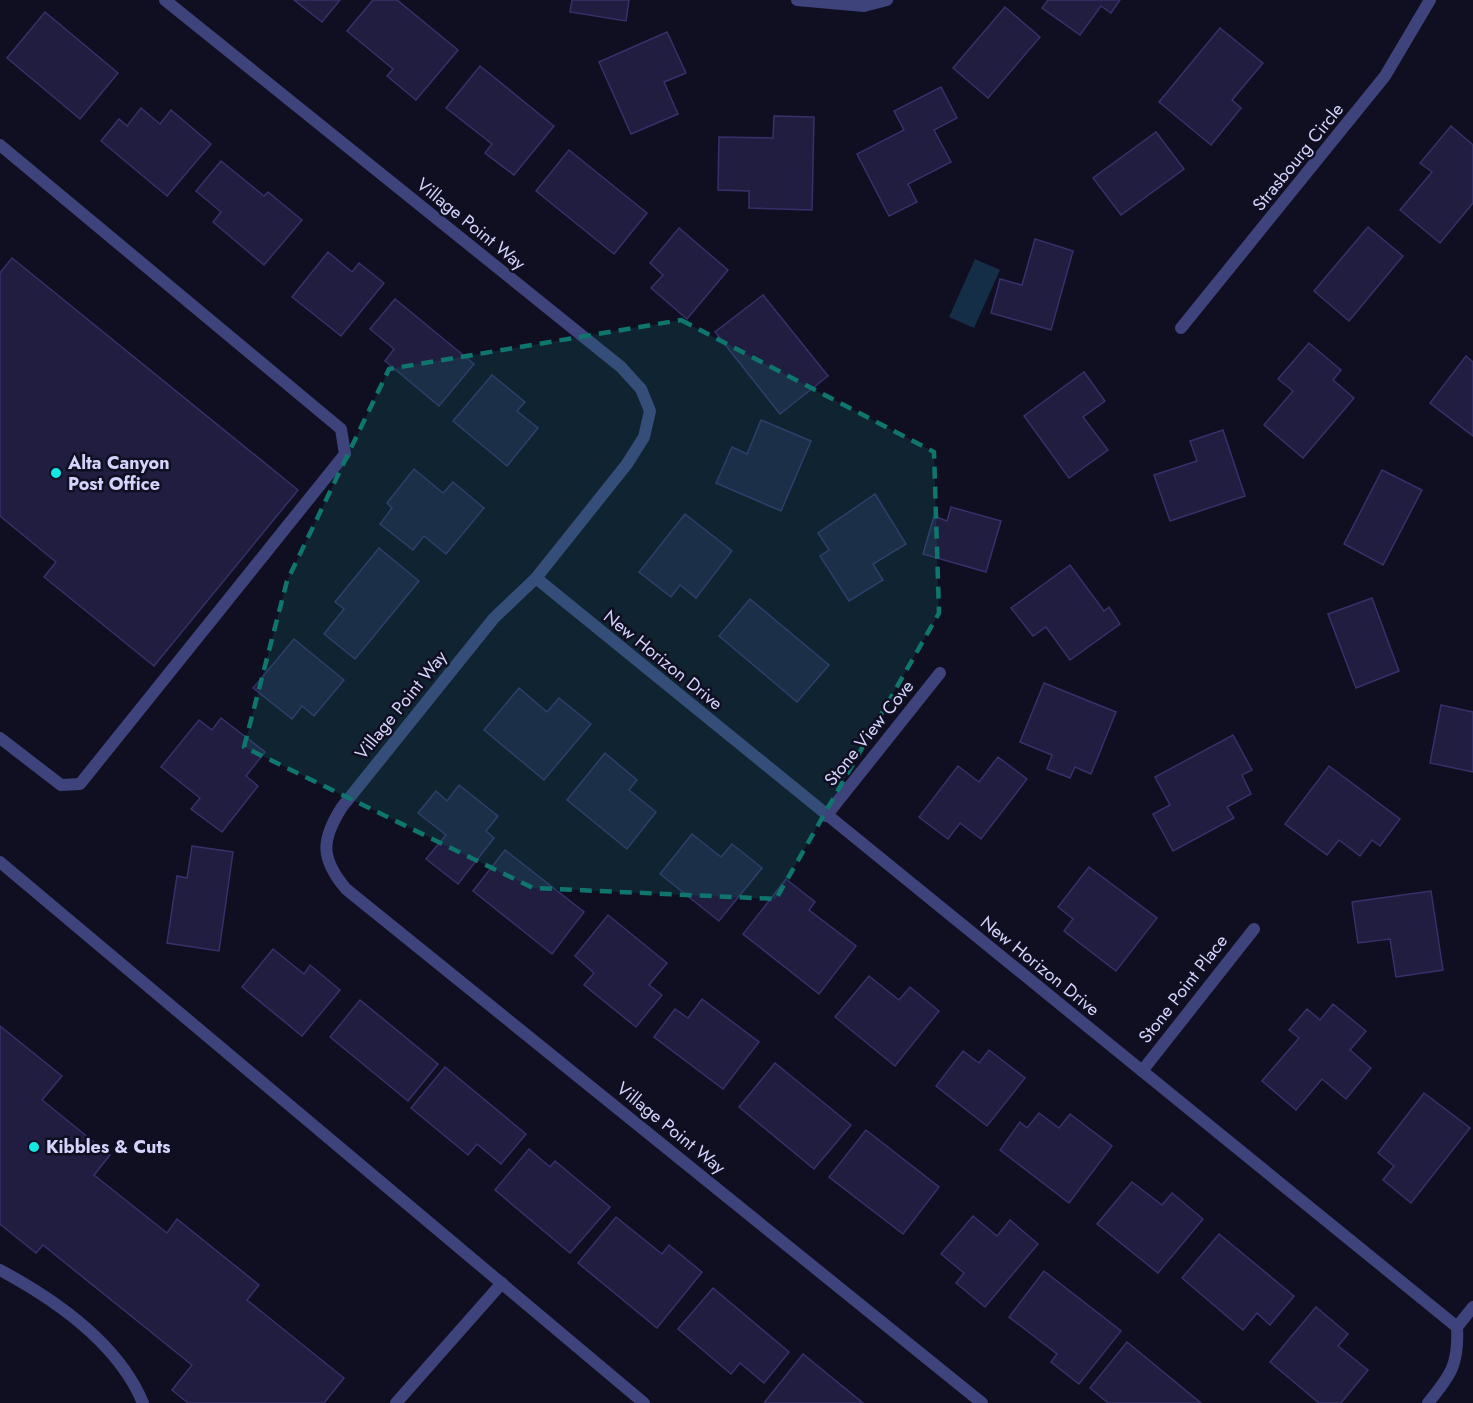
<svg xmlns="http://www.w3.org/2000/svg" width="1473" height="1403" font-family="Jost,sans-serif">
<rect width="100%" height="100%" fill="#100f21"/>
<path fill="#132e46" d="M 975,259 L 1000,270 L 974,328 L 949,317 Z"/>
<g fill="#201d40" stroke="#35316a" stroke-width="1.5">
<path d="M 294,0 L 340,0 L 322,22 Z"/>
<path d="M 373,0 L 397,0 L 458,50 L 416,100 L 387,76 L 393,69 L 347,31 Z"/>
<path d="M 572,0 L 629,0 L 626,21 L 570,12 Z"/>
<path d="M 1048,0 L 1120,0 L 1111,13 L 1101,6 L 1080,35 L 1042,8 Z"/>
<path d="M 1005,7 L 1040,37 L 988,98 L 953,68 Z"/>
<path d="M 45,12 L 118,73 L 80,119 L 7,58 Z"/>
<path d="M 1220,28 L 1263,63 L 1232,100 L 1241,108 L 1211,145 L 1159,102 Z"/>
<path d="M 667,32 L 686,73 L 664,82 L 678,114 L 631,134 L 599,62 Z"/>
<path d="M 480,66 L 554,126 L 514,175 L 485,153 L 492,144 L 446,108 Z"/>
<path d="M 941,87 L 957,118 L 934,130 L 951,162 L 908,184 L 917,202 L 889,216 L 857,154 L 904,130 L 894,111 Z"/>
<path d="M 141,108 L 160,124 L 171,110 L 211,144 L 167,196 L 101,141 L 119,119 L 127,126 Z"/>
<path d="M 774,116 L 814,117 L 812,210 L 749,208 L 749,191 L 718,190 L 719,137 L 773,138 Z"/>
<path d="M 1451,126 L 1473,145 L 1473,203 L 1440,243 L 1400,210 L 1432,172 L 1420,163 Z"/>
<path d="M 1156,132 L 1184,169 L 1121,215 L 1093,178 Z"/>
<path d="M 569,150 L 647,213 L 614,254 L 536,191 Z"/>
<path d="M 221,161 L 264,196 L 268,192 L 302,220 L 264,265 L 213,222 L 221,212 L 196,191 Z"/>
<path d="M 1368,227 L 1403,256 L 1349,321 L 1314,291 Z"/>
<path d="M 679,228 L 728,270 L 687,319 L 651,288 L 663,275 L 650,263 Z"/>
<path d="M 1035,239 L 1073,251 L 1051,330 L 991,313 L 1000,279 L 1022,285 Z"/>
<path d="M 328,252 L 352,272 L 359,263 L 384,283 L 341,336 L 292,297 Z"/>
<path d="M 12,258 L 298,490 L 154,666 L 44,577 L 56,562 L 0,516 L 0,273 Z"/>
<path d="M 763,295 L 828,376 L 780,414 L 715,332 Z"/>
<path d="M 395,299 L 474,364 L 439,406 L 385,361 L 394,349 L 370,329 Z"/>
<path d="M 1309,343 L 1341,370 L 1333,380 L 1354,398 L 1303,458 L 1264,425 L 1293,391 L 1278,379 Z"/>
<path d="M 1466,356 L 1473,362 L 1473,436 L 1430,403 Z"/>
<path d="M 1084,372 L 1105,401 L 1083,417 L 1108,450 L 1069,478 L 1024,416 Z"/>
<path d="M 492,375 L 525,402 L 517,411 L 538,428 L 507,466 L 453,421 Z"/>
<path d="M 761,420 L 811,441 L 781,511 L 716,483 L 732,447 L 747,454 Z"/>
<path d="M 1223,430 L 1245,496 L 1170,521 L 1154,475 L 1197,461 L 1190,441 Z"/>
<path d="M 414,469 L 443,493 L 453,482 L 484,508 L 446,554 L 424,536 L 413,550 L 380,524 L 392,508 L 387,503 Z"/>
<path d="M 1382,470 L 1422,490 L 1383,565 L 1344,544 Z"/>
<path d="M 875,494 L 906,544 L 873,564 L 883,580 L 849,601 L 820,556 L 829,550 L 818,533 Z"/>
<path d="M 951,507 L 1001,521 L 986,572 L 923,554 L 934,516 L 947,521 Z"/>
<path d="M 685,514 L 732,551 L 696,598 L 680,585 L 671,597 L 639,572 Z"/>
<path d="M 379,548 L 419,581 L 355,659 L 324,634 L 344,609 L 335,602 Z"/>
<path d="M 1070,565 L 1104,611 L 1109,607 L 1120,624 L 1070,660 L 1046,627 L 1033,636 L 1011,608 Z"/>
<path d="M 1372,598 L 1399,671 L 1356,688 L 1328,614 Z"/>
<path d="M 750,599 L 829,665 L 797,702 L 719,636 Z"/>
<path d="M 294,639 L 344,680 L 314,716 L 302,706 L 292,719 L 253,688 Z"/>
<path d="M 1044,683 L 1116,712 L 1091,774 L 1075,767 L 1070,778 L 1047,769 L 1052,755 L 1020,742 Z"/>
<path d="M 519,688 L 547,712 L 559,698 L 591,724 L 544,780 L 484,730 Z"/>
<path d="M 1441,705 L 1473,712 L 1473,772 L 1430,763 Z"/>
<path d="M 221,718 L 265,752 L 246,776 L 258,786 L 222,832 L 191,809 L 200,798 L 161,767 L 199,720 L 212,730 Z"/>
<path d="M 1233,735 L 1252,770 L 1242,775 L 1251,794 L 1227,807 L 1234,818 L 1173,851 L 1153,814 L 1170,805 L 1155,777 Z"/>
<path d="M 605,753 L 637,780 L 629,790 L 656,812 L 627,849 L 567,800 Z"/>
<path d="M 998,757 L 1027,779 L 981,839 L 960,823 L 948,839 L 919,817 L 958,766 L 979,782 Z"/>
<path d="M 1329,766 L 1400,819 L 1380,846 L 1372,840 L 1360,856 L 1339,840 L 1327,855 L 1285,824 Z"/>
<path d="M 459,785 L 498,816 L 486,831 L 494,838 L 458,884 L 426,859 L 446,835 L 418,813 L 436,791 L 447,801 Z"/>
<path d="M 692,834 L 721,857 L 732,844 L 762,868 L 719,921 L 660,874 Z"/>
<path d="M 192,846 L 233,852 L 219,951 L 167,943 L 177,876 L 187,878 Z"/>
<path d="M 505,850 L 584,912 L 552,954 L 473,891 Z"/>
<path d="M 1089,867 L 1157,918 L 1116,971 L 1064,931 L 1073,919 L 1058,907 Z"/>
<path d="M 786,879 L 815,902 L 809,910 L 856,946 L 819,994 L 743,934 Z"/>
<path d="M 1431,891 L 1443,970 L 1396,977 L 1390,939 L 1358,943 L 1352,902 Z"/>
<path d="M 608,915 L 667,963 L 649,985 L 662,995 L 636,1027 L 584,985 L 594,973 L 575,956 Z"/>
<path d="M 273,949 L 304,974 L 310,965 L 340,990 L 302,1036 L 242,987 Z"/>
<path d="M 869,976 L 899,1000 L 910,987 L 939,1011 L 895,1066 L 835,1017 Z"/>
<path d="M 702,999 L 759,1042 L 723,1089 L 654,1037 L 675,1009 L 688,1018 Z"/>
<path d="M 360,1000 L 438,1064 L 408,1101 L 330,1037 Z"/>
<path d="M 1333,1004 L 1366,1031 L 1350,1050 L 1371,1068 L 1346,1099 L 1322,1079 L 1296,1110 L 1262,1081 L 1299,1038 L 1289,1030 L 1307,1009 L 1320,1020 Z"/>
<path d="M 0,1026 L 62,1076 L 42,1100 L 110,1155 L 94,1175 L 167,1233 L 177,1219 L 259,1285 L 247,1300 L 344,1378 L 324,1403 L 188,1403 L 172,1390 L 192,1365 L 43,1245 L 36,1253 L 0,1224 Z"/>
<path d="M 989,1050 L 1025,1078 L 987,1126 L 936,1086 L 963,1051 L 979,1063 Z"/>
<path d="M 775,1063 L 851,1125 L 814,1169 L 739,1107 Z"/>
<path d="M 445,1067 L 526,1134 L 501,1164 L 477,1144 L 468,1155 L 411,1108 Z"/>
<path d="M 1424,1093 L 1470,1128 L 1411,1203 L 1383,1180 L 1394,1166 L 1378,1153 Z"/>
<path d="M 1039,1113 L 1059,1128 L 1070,1114 L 1112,1146 L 1069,1203 L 1000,1150 L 1020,1122 L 1027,1128 Z"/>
<path d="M 866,1130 L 939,1187 L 903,1234 L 829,1177 Z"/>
<path d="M 529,1149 L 550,1167 L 555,1161 L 610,1207 L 570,1253 L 495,1190 Z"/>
<path d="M 1132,1182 L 1162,1205 L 1172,1193 L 1203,1219 L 1158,1273 L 1097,1224 Z"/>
<path d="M 973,1216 L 997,1236 L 1010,1220 L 1038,1244 L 985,1307 L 956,1283 L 964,1273 L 941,1254 Z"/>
<path d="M 616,1217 L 662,1254 L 669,1245 L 702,1272 L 657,1328 L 578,1263 Z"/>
<path d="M 1219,1234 L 1294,1296 L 1270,1325 L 1257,1313 L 1243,1330 L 1182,1278 Z"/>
<path d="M 1044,1271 L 1121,1331 L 1079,1384 L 1051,1362 L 1057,1354 L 1009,1317 Z"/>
<path d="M 713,1288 L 789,1352 L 764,1383 L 740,1363 L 731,1374 L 678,1329 Z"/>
<path d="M 1316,1307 L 1348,1334 L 1338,1346 L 1368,1370 L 1341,1403 L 1319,1403 L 1270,1362 Z"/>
<path d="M 1127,1342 L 1201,1403 L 1108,1403 L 1090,1388 Z"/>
<path d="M 803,1354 L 863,1403 L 764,1403 Z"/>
</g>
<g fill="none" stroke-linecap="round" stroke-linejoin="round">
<g stroke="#3e437c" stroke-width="12">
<path d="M 0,145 L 341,429 L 345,454 L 80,784 L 61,785 L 0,738"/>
<path d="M 0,862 L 644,1403"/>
<path d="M 0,1270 C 56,1300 118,1343 143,1403"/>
<path d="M 396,1403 L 502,1283"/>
</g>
<g stroke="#3e437c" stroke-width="12">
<path d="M 165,0 L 621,367 L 641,389 L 650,411 L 644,437 L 627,464 L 536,578 L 494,618 L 342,807 C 321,840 320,858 346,889 L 982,1403"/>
<path d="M 797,0 L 864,6 L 887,0"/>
<path d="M 1181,328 L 1385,76 L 1430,0"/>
<path d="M 536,578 L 1457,1327 C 1459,1364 1451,1375 1428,1403"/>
<path d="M 826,816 L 940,673"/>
<path d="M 1142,1071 L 1254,929"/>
<path d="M 1457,1327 L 1473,1307"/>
</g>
</g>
<path fill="#0f766e" fill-opacity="0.2" stroke="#0f766e" stroke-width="4.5" stroke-dasharray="12 8" stroke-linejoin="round" d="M 681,320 L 934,452 L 939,613 L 776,899 L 533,888 L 244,747 L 287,581 L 389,369 Z"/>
<g fill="#14e6e3" stroke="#100f21" stroke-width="2">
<circle cx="56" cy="473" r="6"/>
<circle cx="34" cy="1147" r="6"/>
</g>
<g text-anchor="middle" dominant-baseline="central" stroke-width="5" stroke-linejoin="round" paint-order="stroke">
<g font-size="18" fill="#d3d3fb" stroke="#100f21">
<text transform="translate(1298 157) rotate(-51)">Strasbourg Circle</text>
<text transform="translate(471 224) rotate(39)">Village Point Way</text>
<text transform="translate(663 660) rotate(39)">New Horizon Drive</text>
<text transform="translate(401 705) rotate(-51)">Village Point Way</text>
<text transform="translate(869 733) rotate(-51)">Stone View Cove</text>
<text transform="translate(1040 966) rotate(39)">New Horizon Drive</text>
<text transform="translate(1183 989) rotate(-52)">Stone Point Place</text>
<text transform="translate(671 1128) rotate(39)">Village Point Way</text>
</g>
<g font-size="18" font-weight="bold" fill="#d3d3fb" stroke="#100f21" text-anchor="start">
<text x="68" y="463">Alta Canyon<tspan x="68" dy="21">Post Office</tspan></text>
<text x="46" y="1147">Kibbles &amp; Cuts</text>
</g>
</g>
</svg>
